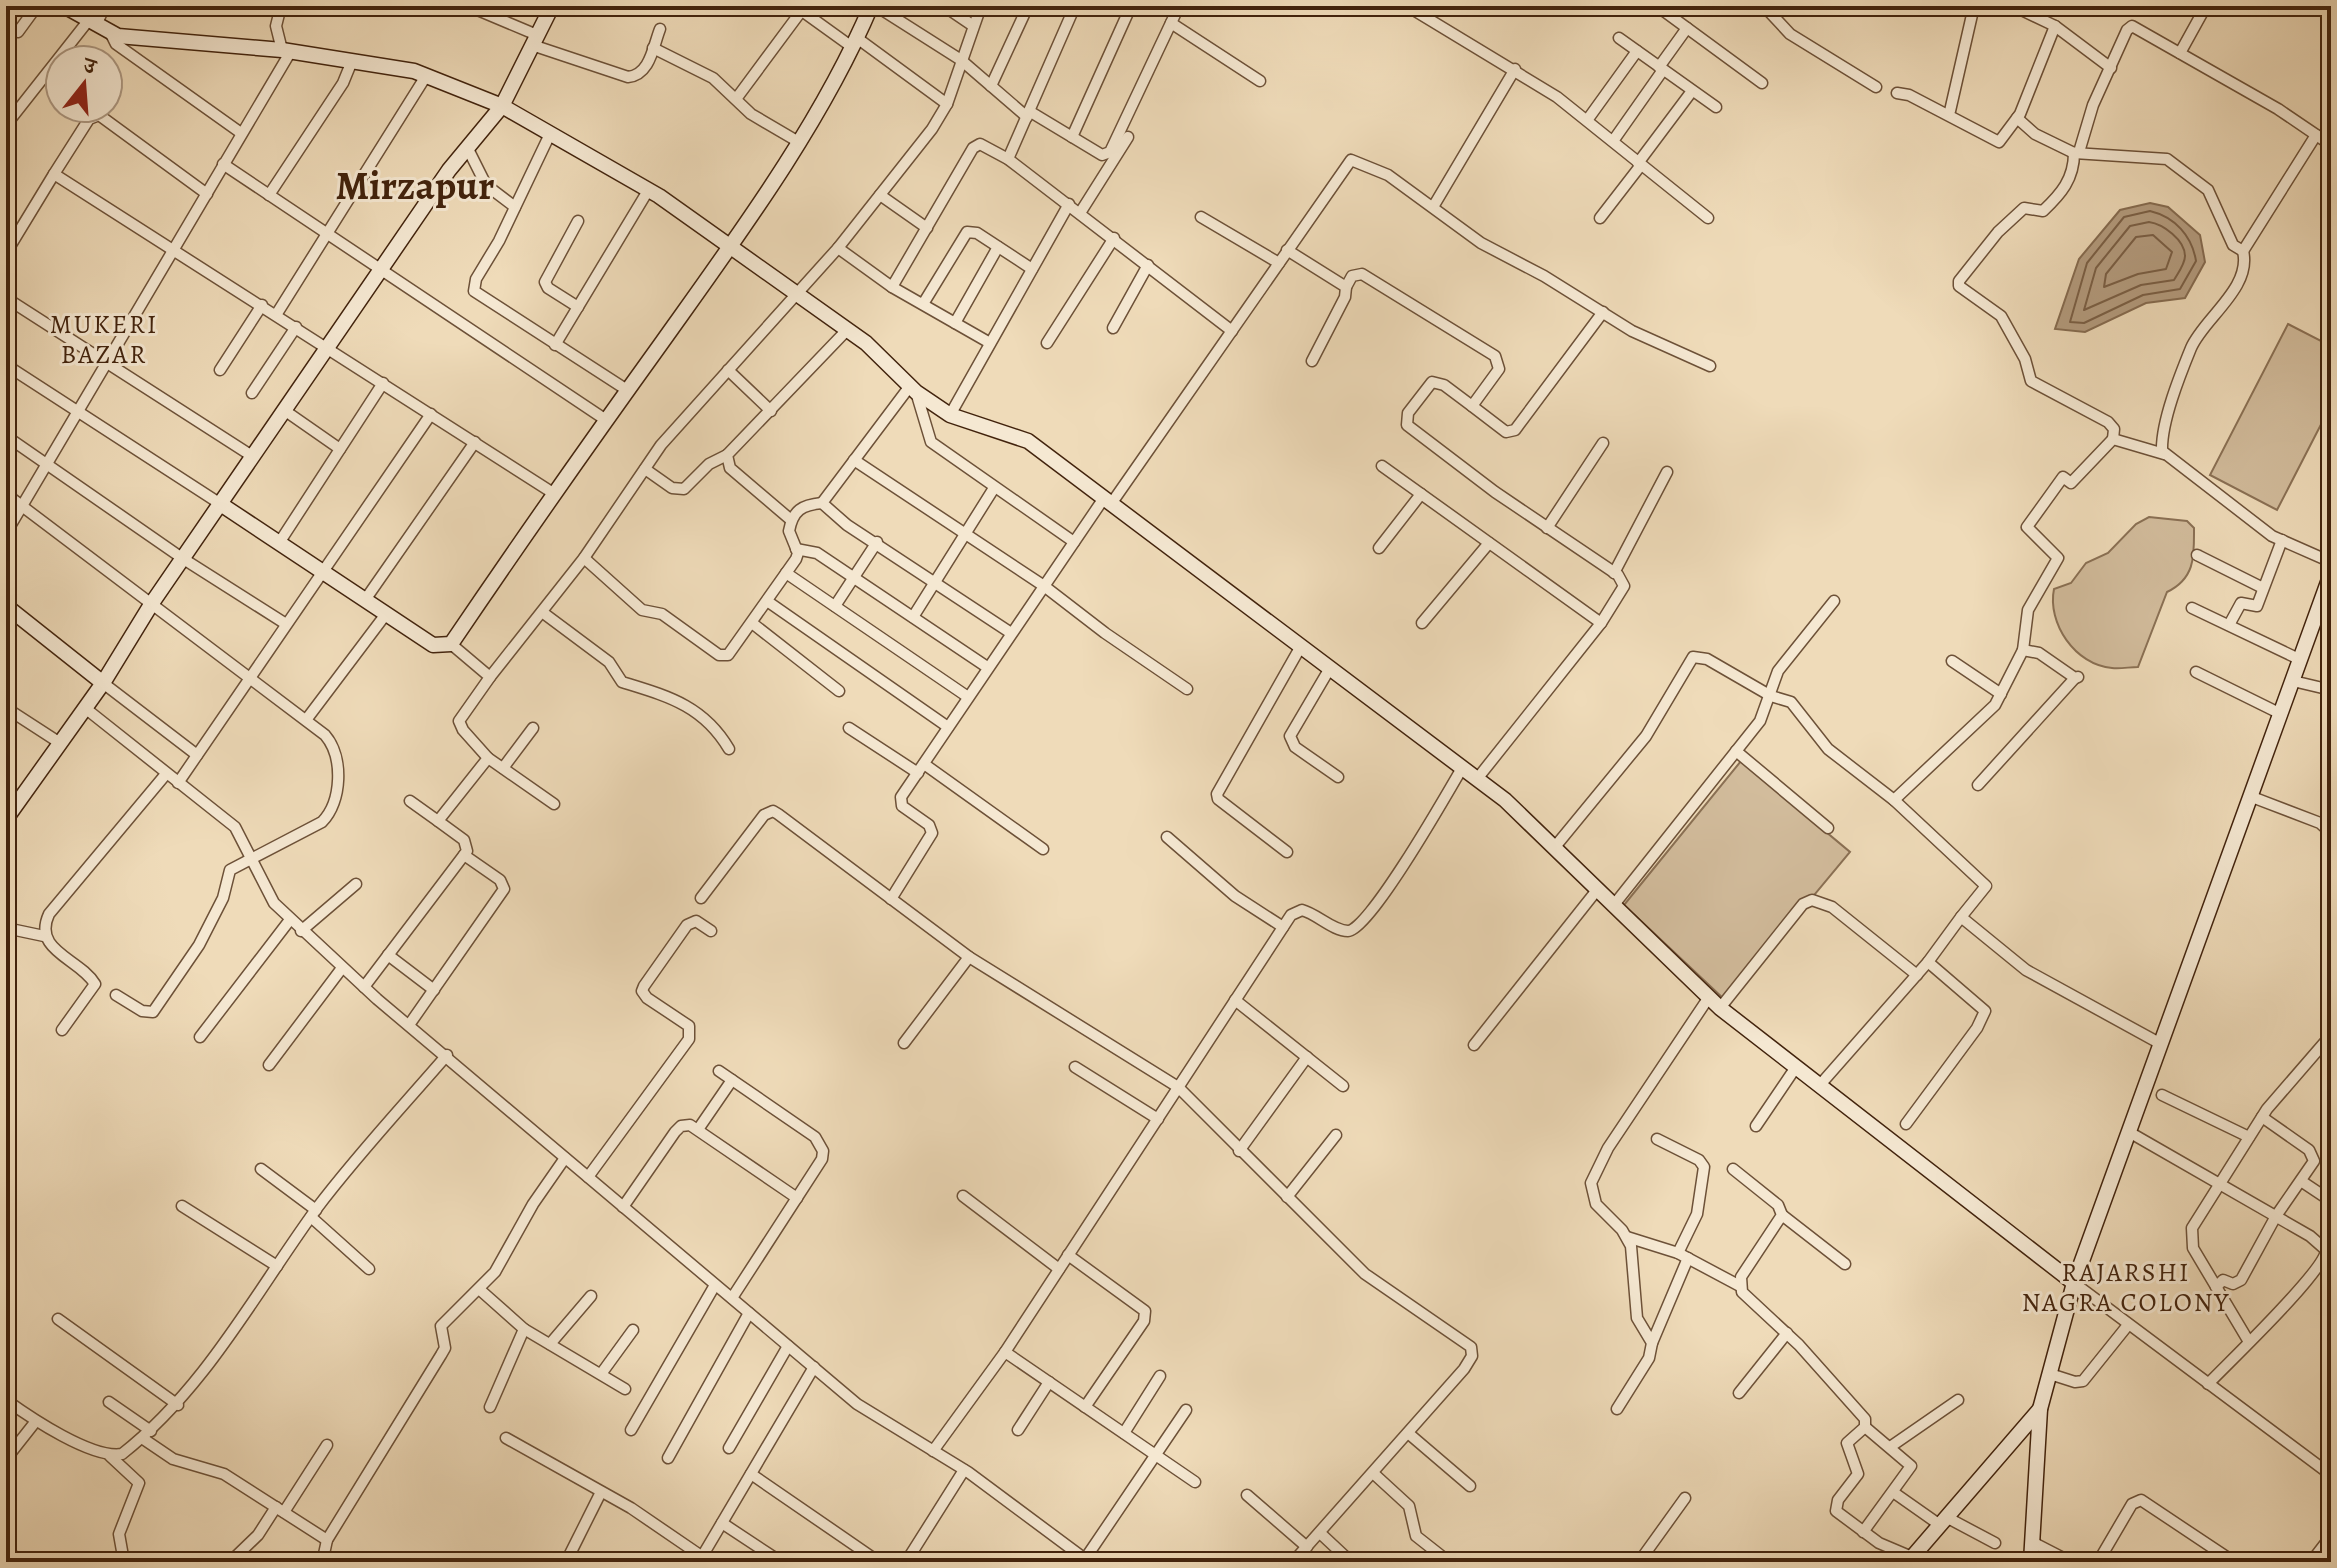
<svg xmlns="http://www.w3.org/2000/svg" width="2337" height="1568" font-family="Alegreya,'Noto Serif Devanagari',serif">
<rect width="100%" height="100%" fill="#efdbb9"/>
<filter id="stains"><feTurbulence type="fractalNoise" baseFrequency=".0025" numOctaves="4"/><feColorMatrix values="0 0 0 0 .2 0 0 0 0 .09 0 0 0 0 .02 0 0 0 .5 -.17"/></filter>
<radialGradient id="worn" r=".72"><stop offset=".6" stop-color="#630" stop-opacity="0"/><stop offset="1" stop-color="#630" stop-opacity=".3"/></radialGradient>
<g fill="#d2bc9c" stroke="#8a7054" stroke-width="2">
<path d="M 2288,324 L 2331,346 L 2331,405 L 2277,510 L 2210,475 Z"/>
<path d="M 2149,517 L 2187,521 L 2194,528 C 2194,555 2196,578 2167,592 L 2138,667 C 2130,667 2120,669 2112,668 C 2075,665 2047,623 2054,589 L 2071,583 L 2086,563 L 2108,553 L 2136,524 Z"/>
<path d="M 1741,761 L 1850,852 L 1726,1001 L 1624,905 Z"/>
</g>
<path fill="#b49c7f" stroke="#866c51" stroke-width="2" d="M 2150,203 L 2168,207 L 2200,235 L 2205,262 L 2185,298 L 2146,303 L 2085,332 L 2055,329 L 2079,259 L 2120,210 Z"/>
<g fill="none" stroke-linecap="round" stroke-linejoin="round">
<g stroke="#7b6046" stroke-width="2">
<path d="M 2150,211 C 2175,217 2192,236 2196,261 L 2180,289 L 2143,295 L 2084,323 L 2070,322 L 2087,263 L 2124,217 Z"/>
<path d="M 2149,222 C 2163,224 2185,240 2185,256 C 2185,264 2178,273 2174,280 L 2141,285 L 2084,310 L 2096,268 L 2130,226 Z"/>
<path d="M 2153,235 L 2172,252 L 2166,269 L 2138,274 L 2104,287 L 2106,274 L 2136,237 Z"/>
</g>
<g stroke="#6d5138" stroke-width="13">
<g id="street">
<path d="M 281,6 L 276,26 L 282,50"/>
<path d="M 468,6 L 537,35"/>
<path d="M 876,6 L 961,60 L 1027,117"/>
<path d="M 944,6 L 972,25"/>
<path d="M 1407,6 L 1557,97 L 1708,218"/>
<path d="M 1657,6 L 1762,83"/>
<path d="M 1764,6 L 1790,34 L 1876,87"/>
<path d="M 2013,6 L 2055,26 L 2111,68"/>
<path d="M 802,11 L 852,47"/>
<path d="M 1171,23 L 1260,81"/>
<path d="M 96,25 L 105,6"/>
<path d="M 18,32 L 37,6"/>
<path d="M 110,32 L 116,44 L 241,133"/>
<path d="M 857,38 L 947,104"/>
<path d="M 1619,38 L 1716,107"/>
<path d="M 532,45 L 628,77 C 650,75 653,47 660,29"/>
<path d="M 653,48 L 713,78 L 751,114 L 797,141"/>
<path d="M 2180,53 L 2206,6"/>
<path d="M 1659,67 L 1687,28"/>
<path d="M 991,86 L 1028,6"/>
<path d="M 1897,93 L 1909,95 L 1999,142 L 2020,114 L 2055,26"/>
<path d="M 736,99 L 805,6"/>
<path d="M 1029,111 L 1102,155 L 1110,152 L 1179,6"/>
<path d="M 1950,111 L 1974,6"/>
<path d="M 2017,118 L 2035,134 L 2074,153 L 2167,159 L 2208,190 L 2233,245 L 2243,251 L 2316,135"/>
<path d="M 1588,119 L 1637,51"/>
<path d="M 6,125 L 88,21"/>
<path d="M 550,134 L 499,241 L 476,279 L 474,291 L 627,390"/>
<path d="M 1072,137 L 1131,6"/>
<path d="M 1613,141 L 1663,70"/>
<path d="M 467,147 L 486,185 L 515,207"/>
<path d="M 1008,159 L 1075,6"/>
<path d="M 1638,163 L 1692,91"/>
<path d="M 223,164 L 606,420"/>
<path d="M 54,174 L 89,119 L 99,115 L 207,194"/>
<path d="M 269,195 L 343,83 L 352,61"/>
<path d="M 880,195 L 927,228"/>
<path d="M 1433,207 L 1515,69"/>
<path d="M 1080,213 L 1128,137"/>
<path d="M 1201,217 L 1279,263"/>
<path d="M 1600,218 L 1641,165"/>
<path d="M 578,221 L 545,282 L 548,288 L 578,307"/>
<path d="M 838,248 L 892,287 L 973,148 L 980,144 L 1008,159 L 1232,331"/>
<path d="M 1287,250 L 1346,287 L 1345,297 L 1312,361"/>
<path d="M 2243,251 C 2252,288 2204,318 2191,348 C 2180,375 2161,422 2162,451 L 2272,536 L 2331,562"/>
<path d="M 6,253 L 54,174 L 553,493"/>
<path d="M 892,287 L 990,343"/>
<path d="M 1346,287 L 1352,276 L 1362,274 L 1495,356 L 1499,369 L 1472,406 L 1506,432 L 1515,430 L 1603,312"/>
<path d="M 6,298 L 252,456"/>
<path d="M 923,304 L 967,232 L 977,233 L 1032,269"/>
<path d="M 276,315 L 426,76"/>
<path d="M 955,323 L 998,247"/>
<path d="M 1113,328 L 1148,265"/>
<path d="M 1047,343 L 1114,238"/>
<path d="M 555,345 L 649,189"/>
<path d="M 6,365 L 219,503"/>
<path d="M 220,370 L 262,305"/>
<path d="M 728,370 L 771,411"/>
<path d="M 910,386 L 822,503 L 847,525 L 1011,633"/>
<path d="M 916,392 L 931,442 L 1074,542"/>
<path d="M 252,393 L 296,327"/>
<path d="M 1472,406 L 1444,385 L 1432,382 L 1408,413 L 1407,425 L 1495,492 L 1618,575 L 1624,586 L 1601,623"/>
<path d="M 284,410 L 340,449"/>
<path d="M 950,415 L 1069,204"/>
<path d="M 6,436 L 182,558 L 286,624"/>
<path d="M 2113,439 L 2114,429 L 2108,422 L 2031,381 L 2025,359 L 2001,316 L 1959,286 L 1959,281 L 1998,232 L 2024,208 L 2043,211 C 2061,194 2074,179 2074,153 L 2079,152 L 2093,105 L 2127,30 L 2132,26 L 2278,109 L 2331,145"/>
<path d="M 854,460 L 1044,586 L 1105,633 L 1187,689"/>
<path d="M 1382,466 L 1601,623 L 1477,779"/>
<path d="M 645,469 L 672,488 L 684,489 L 709,464 L 727,455"/>
<path d="M 6,494 L 325,735 C 344,757 342,802 322,822 L 230,870 L 223,898 L 199,945 L 153,1012 L 142,1011 L 116,995"/>
<path d="M 1111,504 L 1351,160 L 1388,175 L 1481,243 L 1544,276 L 1632,331 L 1710,366"/>
<path d="M 791,520 L 730,468 L 727,455 L 847,330"/>
<path d="M 1547,528 L 1603,443"/>
<path d="M 6,533 L 291,51"/>
<path d="M 279,543 L 383,383"/>
<path d="M 1379,548 L 1421,494"/>
<path d="M 796,549 L 817,553 L 987,667"/>
<path d="M 2197,555 L 2263,588"/>
<path d="M 584,558 L 642,610 L 662,614 L 719,655 L 728,655 L 796,559 L 798,553 L 789,531 C 793,510 802,505 822,503"/>
<path d="M 786,573 L 968,697"/>
<path d="M 1614,573 L 1667,472"/>
<path d="M 365,600 L 475,442"/>
<path d="M 767,601 L 948,727"/>
<path d="M 835,606 L 877,542"/>
<path d="M 2192,608 L 2301,660"/>
<path d="M 542,612 L 609,662 L 622,682 C 667,696 703,705 729,749"/>
<path d="M 2318,612 L 2331,617"/>
<path d="M 913,617 L 994,488"/>
<path d="M 752,623 L 839,691"/>
<path d="M 1422,623 L 1489,543"/>
<path d="M 2229,625 L 2241,603 L 2257,606 L 2282,540"/>
<path d="M 2023,650 L 2028,610 L 2058,558 L 2027,527 L 2063,477 L 2071,483 L 2113,439 L 2164,454"/>
<path d="M 1952,661 L 2001,694"/>
<path d="M 1330,668 L 1290,736 L 1295,747 L 1338,777"/>
<path d="M 2196,672 L 2281,714"/>
<path d="M 490,677 L 584,558 L 661,445 L 838,248 L 932,129 L 947,104 L 981,6"/>
<path d="M 2293,681 L 2331,690"/>
<path d="M 103,683 L 197,755"/>
<path d="M 6,708 L 60,743"/>
<path d="M 85,708 L 235,827 L 274,903 L 377,999 L 857,1404 L 968,1472 L 1089,1562"/>
<path d="M 306,720 L 386,614"/>
<path d="M 849,728 L 918,773"/>
<path d="M 1736,751 L 1828,828"/>
<path d="M 488,758 L 554,804"/>
<path d="M 924,764 L 1043,849"/>
<path d="M 503,768 L 533,728"/>
<path d="M 178,783 L 431,414"/>
<path d="M 1978,785 L 2075,678"/>
<path d="M 2252,797 L 2320,823 L 2331,833"/>
<path d="M 1894,800 L 1986,886 L 1961,917"/>
<path d="M 410,801 L 438,821"/>
<path d="M 1167,837 L 1235,896 L 1283,927"/>
<path d="M 1554,848 L 1646,736 L 1693,657 L 1707,659 L 1771,696 L 1791,702 L 1828,749 L 1894,800 L 1995,705 L 2023,650 L 2039,653 L 2075,678 L 2078,677"/>
<path d="M 1287,852 L 1218,799 L 1217,794 L 1301,646"/>
<path d="M 701,898 L 764,815 L 773,811 L 778,814 L 969,957 L 1178,1087 L 1365,1274 L 1471,1347 L 1472,1356 L 1464,1369 L 1293,1562"/>
<path d="M 891,899 L 932,833 L 929,825 L 902,806 L 901,797 L 1104,498"/>
<path d="M 1613,906 L 1760,721 L 1778,671 L 1834,601"/>
<path d="M 6,928 L 44,936"/>
<path d="M 301,931 L 356,884"/>
<path d="M 388,955 L 434,990"/>
<path d="M 364,987 L 467,851 L 464,840 L 438,821 L 488,758 L 463,730 L 459,721 L 490,677 L 451,644"/>
<path d="M 1235,1000 L 1343,1086"/>
<path d="M 1720,1008 L 1803,904 L 1812,900 L 1832,907 L 1917,975"/>
<path d="M 409,1025 L 504,889 L 500,880 L 464,855"/>
<path d="M 62,1030 L 95,984 C 79,958 32,951 49,914 L 166,774"/>
<path d="M 200,1037 L 289,921"/>
<path d="M 904,1043 L 969,957"/>
<path d="M 1474,1045 L 1597,890"/>
<path d="M 269,1065 L 342,968"/>
<path d="M 1075,1067 L 1158,1119"/>
<path d="M 719,1071 L 815,1137 L 823,1151 L 822,1159 L 732,1298"/>
<path d="M 1819,1086 L 1928,962 L 1961,917 L 2026,970 L 2161,1044"/>
<path d="M 2162,1095 L 2249,1137"/>
<path d="M 1906,1124 L 1977,1028 L 1985,1011 L 1928,962"/>
<path d="M 1756,1126 L 1796,1067"/>
<path d="M 699,1128 L 732,1080"/>
<path d="M 2129,1132 L 2310,1236 L 2326,1250 C 2325,1271 2228,1363 2208,1384"/>
<path d="M 1657,1139 L 1699,1160 L 1704,1167 L 1697,1214 L 1678,1253"/>
<path d="M 1239,1151 L 1307,1057"/>
<path d="M 261,1169 L 316,1210"/>
<path d="M 1733,1169 L 1778,1205 L 1782,1215 L 1741,1277 L 1742,1292 L 1799,1345 L 1865,1419 L 1865,1427 L 1847,1443 L 1858,1474 L 1838,1500 L 1836,1511 L 1879,1543 L 1912,1557"/>
<path d="M 588,1177 L 689,1039 L 689,1026 L 647,998 L 642,991 L 644,986 L 687,925 L 696,921 L 711,931"/>
<path d="M 2301,1181 L 2331,1201"/>
<path d="M 963,1196 L 1059,1269"/>
<path d="M 1287,1197 L 1336,1135"/>
<path d="M 182,1206 L 277,1266"/>
<path d="M 623,1207 L 675,1132 L 681,1126 L 690,1125 L 797,1198"/>
<path d="M 1782,1215 L 1845,1264"/>
<path d="M 311,1217 L 369,1269"/>
<path d="M 1627,1237 L 1678,1253 L 1740,1286"/>
<path d="M 1068,1255 L 1145,1311 L 1144,1321 L 1085,1407"/>
<path d="M 2074,1283 L 2331,1475"/>
<path d="M 2216,1287 L 2223,1280 L 2233,1284 L 2241,1280 L 2276,1216 L 2314,1161 L 2309,1150 L 2262,1117"/>
<path d="M 479,1289 L 524,1329 L 625,1389"/>
<path d="M 58,1319 L 178,1405"/>
<path d="M 2249,1342 L 2193,1248 L 2192,1228 L 2267,1109 L 2331,1035"/>
<path d="M 1652,1343 L 1688,1258"/>
<path d="M 550,1344 L 591,1296"/>
<path d="M 1005,1352 L 1195,1482"/>
<path d="M 601,1374 L 633,1330"/>
<path d="M 2050,1374 L 2075,1382 L 2083,1381 L 2128,1325"/>
<path d="M 1739,1393 L 1787,1333"/>
<path d="M 6,1400 C 31,1418 92,1459 122,1454 C 206,1388 255,1293 317,1208 C 357,1155 403,1106 447,1055"/>
<path d="M 109,1402 L 151,1431"/>
<path d="M 490,1407 L 524,1329"/>
<path d="M 1617,1409 L 1649,1358 L 1652,1343 L 1637,1318 L 1631,1246 L 1622,1230 L 1596,1204 L 1591,1183 L 1608,1148 L 1709,997"/>
<path d="M 631,1430 L 715,1285"/>
<path d="M 1018,1430 L 1049,1382"/>
<path d="M 1124,1433 L 1160,1376"/>
<path d="M 1408,1433 L 1470,1486"/>
<path d="M 142,1438 L 173,1459 L 224,1474 L 327,1540"/>
<path d="M 506,1438 L 631,1508 L 710,1562"/>
<path d="M 1890,1447 L 1958,1400"/>
<path d="M 729,1448 L 788,1346"/>
<path d="M 933,1451 L 1005,1352 L 1291,915 L 1302,910 C 1317,914 1333,931 1348,931 C 1369,931 1448,792 1462,768"/>
<path d="M 110,1456 L 139,1483 L 119,1534 L 124,1562"/>
<path d="M 668,1458 L 749,1313"/>
<path d="M 6,1459 L 36,1421"/>
<path d="M 1373,1473 L 1409,1506 L 1416,1536 L 1449,1562"/>
<path d="M 751,1474 L 879,1562"/>
<path d="M 1893,1492 L 1940,1525"/>
<path d="M 1247,1495 L 1307,1547"/>
<path d="M 284,1512 L 327,1445"/>
<path d="M 1946,1517 L 1995,1543"/>
<path d="M 722,1523 L 778,1560"/>
<path d="M 1863,1532 L 1911,1466 L 1865,1427"/>
<path d="M 1320,1533 L 1351,1562"/>
<path d="M 2032,1542 L 2071,1562"/>
<path d="M 6,1548 L 18,1561"/>
<path d="M 1085,1559 L 1186,1410"/>
<path d="M 700,1560 L 814,1367"/>
<path d="M 230,1562 L 258,1535 L 276,1507"/>
<path d="M 327,1562 L 324,1554 L 327,1540 L 441,1355 L 445,1348 L 441,1326 L 495,1272 L 533,1204 L 565,1158"/>
<path d="M 566,1562 L 601,1492"/>
<path d="M 906,1562 L 964,1470"/>
<path d="M 1639,1562 L 1685,1498"/>
<path d="M 2098,1562 L 2132,1504 L 2141,1500 L 2234,1562"/>
<path d="M 2311,1562 L 2331,1536"/>
</g>
</g>
<g stroke="#42230d" stroke-width="17">
<g id="secondary">
<path d="M 64,6 L 118,36 L 282,50 L 414,71 L 502,106 L 659,196 L 866,343 L 916,392 L 950,415 L 1028,441 L 1505,800 L 1720,1008 L 2074,1283"/>
<path d="M 219,503 L 433,645 L 451,644 C 520,542 591,441 663,341 C 737,237 821,124 871,6"/>
<path d="M 6,606 L 103,683"/>
<path d="M 6,819 L 103,683 L 152,603 L 449,170 L 502,106 L 552,6"/>
<path d="M 1908,1562 L 2040,1409"/>
<path d="M 2031,1562 L 2040,1409 L 2074,1283 L 2331,574"/>
</g>
</g>
<use href="#street" stroke="#f5e8d2" stroke-width="10"/>
<use href="#secondary" stroke="#f5e8d2" stroke-width="14"/>
</g>
<g text-anchor="middle" dominant-baseline="central" stroke-width="6" stroke-linejoin="round" paint-order="stroke">
<g font-size="26" letter-spacing="2" fill="#42230d" stroke="#f5e8d2">
<text x="104" y="324">MUKERI<tspan x="104" dy="30">BAZAR</tspan></text>
<text x="2126" y="1272">RAJARSHI<tspan x="2126" dy="30">NAGRA COLONY</tspan></text>
</g>
<g font-size="40" font-weight="bold" fill="#42230d" stroke="#f5e8d2">
<text x="415" y="185">Mirzapur</text>
</g>
</g>
<rect width="2337" height="1568" fill="none" stroke="#efdbb9" stroke-width="32"/>
<rect x="8" y="8" width="2321" height="1552" fill="none" stroke="#42230d" stroke-width="4"/>
<rect x="16" y="16" width="2305" height="1536" fill="none" stroke="#42230d" stroke-width="2"/>
<g transform="translate(84 84) rotate(17)"><circle r="38" fill="#f5e8d2" stroke="#ad9983" stroke-width="2"/>
<path d="M0-6L14 30L0 20L-14 30Z" fill="#8f2418"/>
<text y="-12" font-size="22" font-weight="bold" text-anchor="middle" fill="#42230d">उ</text>
</g>
<rect width="100%" height="100%" filter="url(#stains)"/>
<rect width="100%" height="100%" fill="url(#worn)"/>
</svg>
